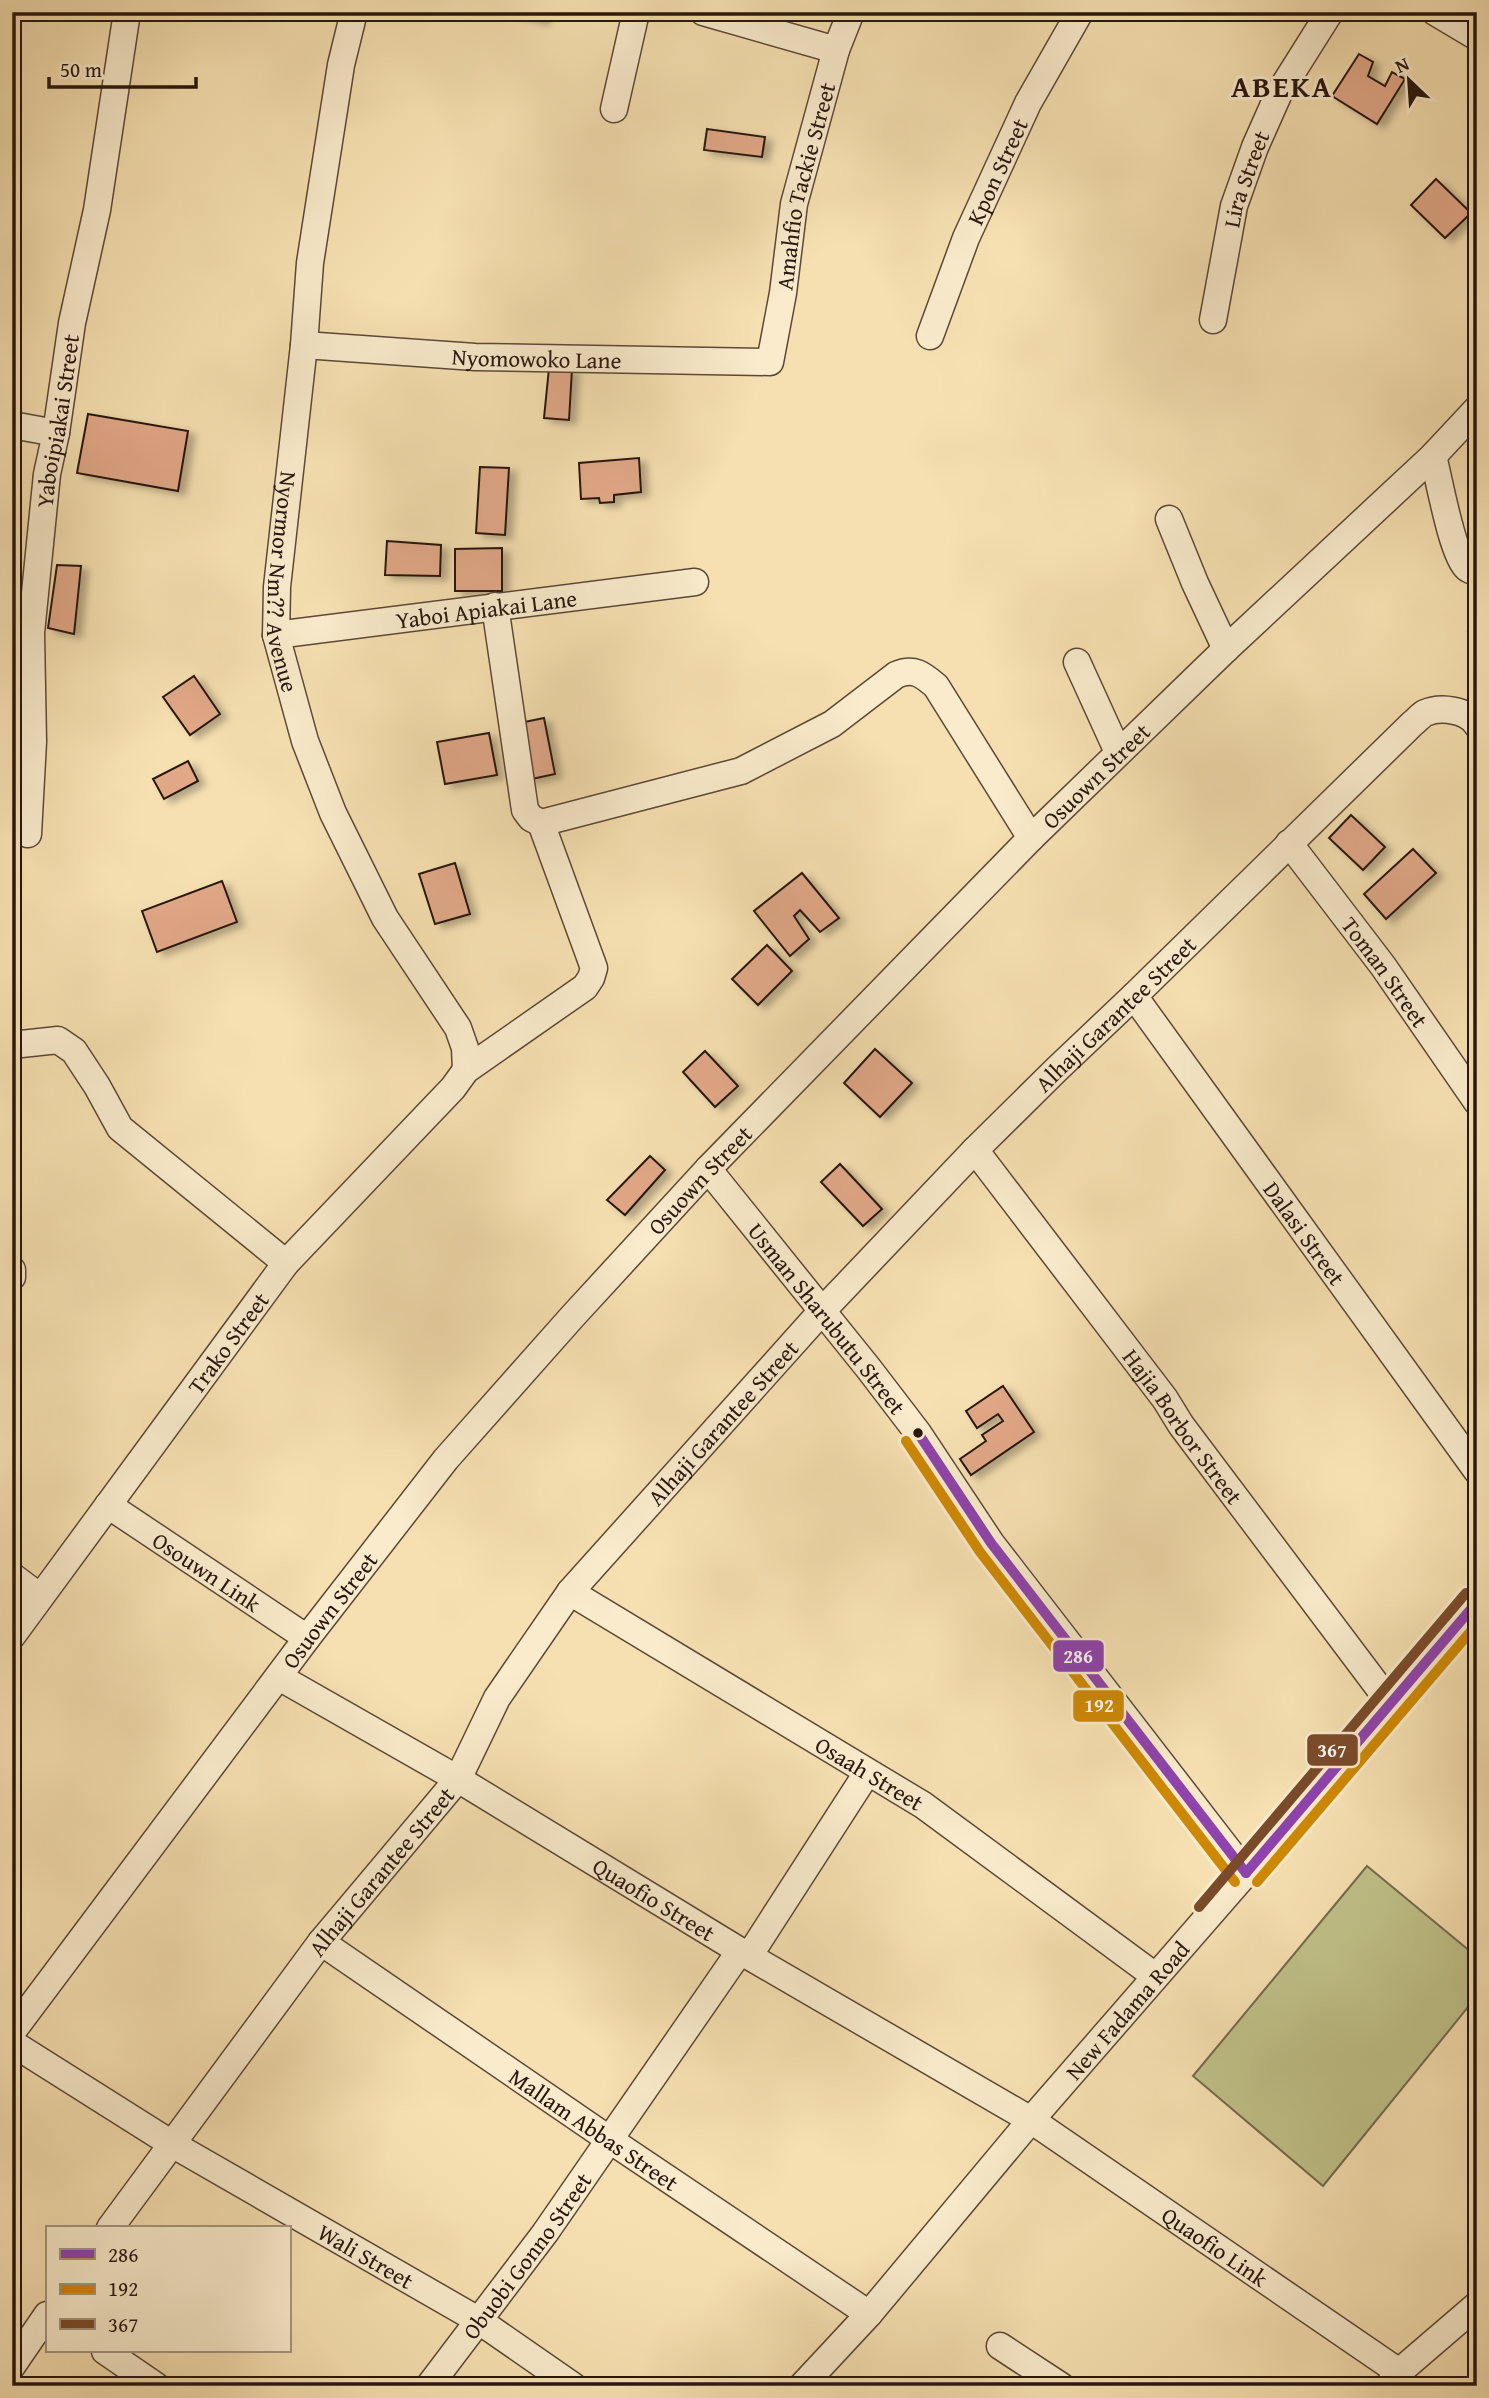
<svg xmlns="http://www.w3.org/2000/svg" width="1489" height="2398" font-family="'Gentium Book Plus',serif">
<defs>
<filter id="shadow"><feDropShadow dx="7" dy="4" stdDeviation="3.5" flood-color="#0004"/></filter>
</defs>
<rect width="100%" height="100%" fill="#f6e0b1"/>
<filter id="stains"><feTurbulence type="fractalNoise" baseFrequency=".00286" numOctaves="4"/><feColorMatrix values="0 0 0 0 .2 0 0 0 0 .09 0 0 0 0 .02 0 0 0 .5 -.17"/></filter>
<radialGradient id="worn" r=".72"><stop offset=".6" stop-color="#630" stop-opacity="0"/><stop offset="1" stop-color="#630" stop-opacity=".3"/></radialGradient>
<path fill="#c0c189" stroke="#746c4c" stroke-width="2" d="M 1367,1866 L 1477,1957 L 1477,1996 L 1323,2186 L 1193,2076 Z"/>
<g fill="#e1a888" stroke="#28160e" stroke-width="2" filter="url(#shadow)">
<path d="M 511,12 L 544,12 L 542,21 Z"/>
<path d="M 1359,54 L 1373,62 L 1368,76 L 1385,86 L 1392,72 L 1405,79 L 1377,124 L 1332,96 Z"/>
<path d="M 707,129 L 765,137 L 762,157 L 704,150 Z"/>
<path d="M 1436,179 L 1471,213 L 1445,238 L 1411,205 Z"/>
<path d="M 549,368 L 572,369 L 569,420 L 544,418 Z"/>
<path d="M 88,414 L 188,431 L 178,491 L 77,473 Z"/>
<path d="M 639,458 L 641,492 L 614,495 L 614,502 L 600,503 L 599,498 L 581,499 L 579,463 Z"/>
<path d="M 480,467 L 509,468 L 505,535 L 476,533 Z"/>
<path d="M 387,541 L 441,545 L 440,576 L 385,575 Z"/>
<path d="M 502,548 L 502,591 L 455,591 L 455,549 Z"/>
<path d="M 57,565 L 81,566 L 74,634 L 48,628 Z"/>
<path d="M 1477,630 L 1477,662 L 1475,662 L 1468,632 Z"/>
<path d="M 194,676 L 220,714 L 190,735 L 163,697 Z"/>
<path d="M 544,718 L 555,774 L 527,780 L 515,724 Z"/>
<path d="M 489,733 L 497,775 L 445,784 L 437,742 Z"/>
<path d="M 188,761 L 198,781 L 164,799 L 153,779 Z"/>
<path d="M 1351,815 L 1385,847 L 1363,870 L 1329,838 Z"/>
<path d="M 1413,849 L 1436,873 L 1386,919 L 1364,894 Z"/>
<path d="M 455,863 L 470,914 L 435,924 L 419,874 Z"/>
<path d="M 802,873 L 839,918 L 820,932 L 800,910 L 794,916 L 809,939 L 790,956 L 754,911 Z"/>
<path d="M 222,881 L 237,922 L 157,952 L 142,911 Z"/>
<path d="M 767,945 L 792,971 L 758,1005 L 732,979 Z"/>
<path d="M 875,1049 L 912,1083 L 880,1117 L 844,1083 Z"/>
<path d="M 705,1051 L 738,1086 L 715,1107 L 683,1072 Z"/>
<path d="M 650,1156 L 665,1170 L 625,1215 L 607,1200 Z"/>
<path d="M 840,1164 L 882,1209 L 863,1226 L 821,1182 Z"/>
<path d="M 1003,1386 L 1034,1432 L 971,1475 L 960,1459 L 986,1441 L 982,1435 L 1003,1421 L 998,1414 L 977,1428 L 966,1411 Z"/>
</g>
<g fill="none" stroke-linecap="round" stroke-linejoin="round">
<g stroke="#5c4837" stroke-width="29">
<g id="minor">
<path id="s1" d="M 354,12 L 341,65 L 310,263 L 304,345 L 277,587 L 276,635 L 305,741 L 333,813 L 385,918 L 458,1028 L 465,1048 L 466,1070"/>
<path d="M 703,12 L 836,50"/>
<path d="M 1435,12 L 1477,37"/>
<path d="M 614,109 L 636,12"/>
<path id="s2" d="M 1213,320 L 1234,206 L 1255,147 L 1279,93 L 1330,12"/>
<path id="s3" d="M 930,336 L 966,238 L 1028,103 L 1080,12"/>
<path id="s4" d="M 304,345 L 475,357 L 770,362 L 783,293 L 794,204 L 836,50 L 851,12"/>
<path d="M 12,425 L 56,433"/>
<path d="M 1433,456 C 1439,478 1452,555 1467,568 C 1469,570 1473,571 1477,572"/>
<path d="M 1169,519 L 1195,583 L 1226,649"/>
<path d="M 495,606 L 525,810 L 531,818 L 541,823 L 741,771 L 832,724 L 896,675 C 914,667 923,675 936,686 L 1031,838"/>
<path id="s5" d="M 276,635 L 695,582"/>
<path d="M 1077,662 L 1118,752"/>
<path id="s6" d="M 28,834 L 33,742 L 31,633 L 47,474 L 56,433 L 72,323 L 97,210 L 127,12"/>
<path id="s7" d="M 1289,843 L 1383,966 L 1477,1102"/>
<path id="s8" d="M 1134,996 L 1477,1471"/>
<path d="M 12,1045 L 58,1040 L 74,1051 L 97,1086 L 120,1128 L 286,1263"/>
<path id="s9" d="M 975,1150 L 1165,1399 L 1181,1425 L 1391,1704"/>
<path id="s10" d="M 708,1169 L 869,1369 L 918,1433 L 991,1543 L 1246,1873"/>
<path d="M 12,1270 L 12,1277"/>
<path id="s11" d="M 108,1505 L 307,1638"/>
<path d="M 12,1576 L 40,1597"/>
<path id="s12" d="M 570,1592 L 923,1805 L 1155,1976"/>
<path id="s13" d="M 12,1636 L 286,1263 L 453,1088 L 466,1070 L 585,987 L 591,978 L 594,968 L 541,823"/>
<path id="s14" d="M 279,1677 L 458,1779 L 740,1951 L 1031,2120 L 1399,2372"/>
<path id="s15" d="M 321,1942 L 610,2140 L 869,2314"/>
<path d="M 749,1956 L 867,1773"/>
<path id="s16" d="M 12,2032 L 307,1638 L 446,1459 L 572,1317 L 708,1169 L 1031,838 L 1226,649 L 1433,456 L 1477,409"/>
<path id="s17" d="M 12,2043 L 172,2144 L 478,2320 L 573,2386"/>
<path id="s18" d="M 110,2228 L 321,1942 L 458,1779 L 497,1698 L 570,1592 L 822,1311 L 975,1150 L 1057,1069 L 1134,996 L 1412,724 C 1416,721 1421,715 1425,713 C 1441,706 1468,710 1477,725"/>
<path d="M 1000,2346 L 1061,2386"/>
<path d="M 105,2351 L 156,2386"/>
<path d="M 12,2366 L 47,2315"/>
<path id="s19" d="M 429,2386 L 545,2233 L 740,1951"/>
<path id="s20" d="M 802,2386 L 869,2314 L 1031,2120 L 1320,1788 L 1477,1602"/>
<path d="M 1388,2386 L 1399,2372 L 1477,2305"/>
</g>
</g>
<use href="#minor" stroke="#f9ebcc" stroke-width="26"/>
<g stroke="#f9ebcc" stroke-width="16">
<g id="bus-1">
<path d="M 918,1433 L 991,1543 L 1246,1873"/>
<path d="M 1246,1873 L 1477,1602"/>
</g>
</g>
<g stroke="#f9ebcc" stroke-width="16">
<g id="bus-2">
<path d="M 906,1441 L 980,1552 L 1235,1882"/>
<path d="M 1257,1882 L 1477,1624"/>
</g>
</g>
<g stroke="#f9ebcc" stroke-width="16">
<path id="bus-3" d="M 1199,1907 L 1466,1593"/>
</g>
<use href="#bus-1" stroke="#8e44ad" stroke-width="10"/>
<use href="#bus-2" stroke="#ce8903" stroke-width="10"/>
<use href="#bus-3" stroke="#7a4b2a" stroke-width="10"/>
</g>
<circle fill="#28160e" stroke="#f9ebcc" stroke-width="2.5" cx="918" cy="1433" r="6"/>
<g text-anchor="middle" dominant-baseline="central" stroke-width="6" stroke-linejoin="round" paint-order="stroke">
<g font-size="23" fill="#28160e" stroke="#f9ebcc">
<text stroke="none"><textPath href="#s3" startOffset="178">Kpon Street</textPath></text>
<text stroke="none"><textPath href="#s2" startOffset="145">Lira Street</textPath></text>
<text stroke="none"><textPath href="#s4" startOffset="646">Amahfio Tackie Street</textPath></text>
<text stroke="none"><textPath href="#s4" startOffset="233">Nyomowoko Lane</textPath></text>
<text stroke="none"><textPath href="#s6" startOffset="415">Yaboipiakai Street</textPath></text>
<text stroke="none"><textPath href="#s1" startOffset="576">Nyormor Nm?? Avenue</textPath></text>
<text stroke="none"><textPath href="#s5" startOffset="212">Yaboi Apiakai Lane</textPath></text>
<text stroke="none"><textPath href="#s16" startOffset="1662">Osuown Street</textPath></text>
<text stroke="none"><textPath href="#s7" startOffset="161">Toman Street</textPath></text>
<text stroke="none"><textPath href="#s18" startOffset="1582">Alhaji Garantee Street</textPath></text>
<text stroke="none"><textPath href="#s16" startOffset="1096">Osuown Street</textPath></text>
<text stroke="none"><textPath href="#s8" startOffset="292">Dalasi Street</textPath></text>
<text stroke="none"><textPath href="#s10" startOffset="191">Usman Sharubutu Street</textPath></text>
<text stroke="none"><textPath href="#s13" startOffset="364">Trako Street</textPath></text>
<text stroke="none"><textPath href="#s18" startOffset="1015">Alhaji Garantee Street</textPath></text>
<text stroke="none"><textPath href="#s9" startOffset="346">Hajia Borbor Street</textPath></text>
<text stroke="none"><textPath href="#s11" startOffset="119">Osouwn Link</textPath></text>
<text stroke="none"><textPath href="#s16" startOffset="528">Osuown Street</textPath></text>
<text stroke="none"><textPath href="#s12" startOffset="350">Osaah Street</textPath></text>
<text stroke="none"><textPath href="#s18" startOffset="448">Alhaji Garantee Street</textPath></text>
<text stroke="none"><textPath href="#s14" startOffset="436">Quaofio Street</textPath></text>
<text stroke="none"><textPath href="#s20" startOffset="497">New Fadama Road</textPath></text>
<text stroke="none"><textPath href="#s15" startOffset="331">Mallam Abbas Street</textPath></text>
<text stroke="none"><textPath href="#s14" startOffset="1096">Quaofio Link</textPath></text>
<text stroke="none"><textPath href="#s17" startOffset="413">Wali Street</textPath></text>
<text stroke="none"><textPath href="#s19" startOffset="163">Obuobi Gonno Street</textPath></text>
</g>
<g font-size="30" font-weight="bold" letter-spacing="2" fill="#28160e" stroke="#f9ebcc">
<text x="1282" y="86">ABEKA</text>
</g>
</g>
<g stroke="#f9ebcc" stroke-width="2.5">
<rect x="1052" y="1639" width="53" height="34" rx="7" fill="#8e44ad"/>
<rect x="1072" y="1689" width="53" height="34" rx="7" fill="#ce8903"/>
<rect x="1306" y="1733" width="53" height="34" rx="7" fill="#7a4b2a"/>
</g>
<g font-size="19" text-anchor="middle" font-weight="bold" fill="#fff">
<text x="1078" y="1663">286</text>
<text x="1099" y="1712">192</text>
<text x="1332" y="1757">367</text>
</g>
<rect width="1489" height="2398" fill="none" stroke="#f6e0b1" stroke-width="42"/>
<rect x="14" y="14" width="1461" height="2370" fill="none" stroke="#28160e" stroke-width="3.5"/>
<rect x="21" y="21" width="1447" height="2356" fill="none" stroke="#28160e" stroke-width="2"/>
<rect x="46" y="2226" width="245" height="126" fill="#f9ebcc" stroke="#a59680" stroke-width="2"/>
<rect x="60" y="2249" width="35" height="10" fill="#8e44ad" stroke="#a59680" stroke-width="2"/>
<text x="108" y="2262" font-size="21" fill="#28160e">286</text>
<rect x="60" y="2284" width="35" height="10" fill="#ce8903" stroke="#a59680" stroke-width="2"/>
<text x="108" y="2296" font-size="21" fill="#28160e">192</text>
<rect x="60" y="2319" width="35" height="10" fill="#7a4b2a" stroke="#a59680" stroke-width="2"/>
<text x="108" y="2332" font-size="21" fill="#28160e">367</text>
<g transform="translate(1409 80) rotate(335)" stroke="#f9ebcc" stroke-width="5" paint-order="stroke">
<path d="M0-5L12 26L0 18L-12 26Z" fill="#28160e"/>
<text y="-10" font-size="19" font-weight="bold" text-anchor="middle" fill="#28160e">N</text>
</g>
<path d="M49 77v10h147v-10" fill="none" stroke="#28160e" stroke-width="3.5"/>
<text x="60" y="77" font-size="21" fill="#28160e" stroke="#f9ebcc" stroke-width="5" paint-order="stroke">50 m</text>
<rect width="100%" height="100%" filter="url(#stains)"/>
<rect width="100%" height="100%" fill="url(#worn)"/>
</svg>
